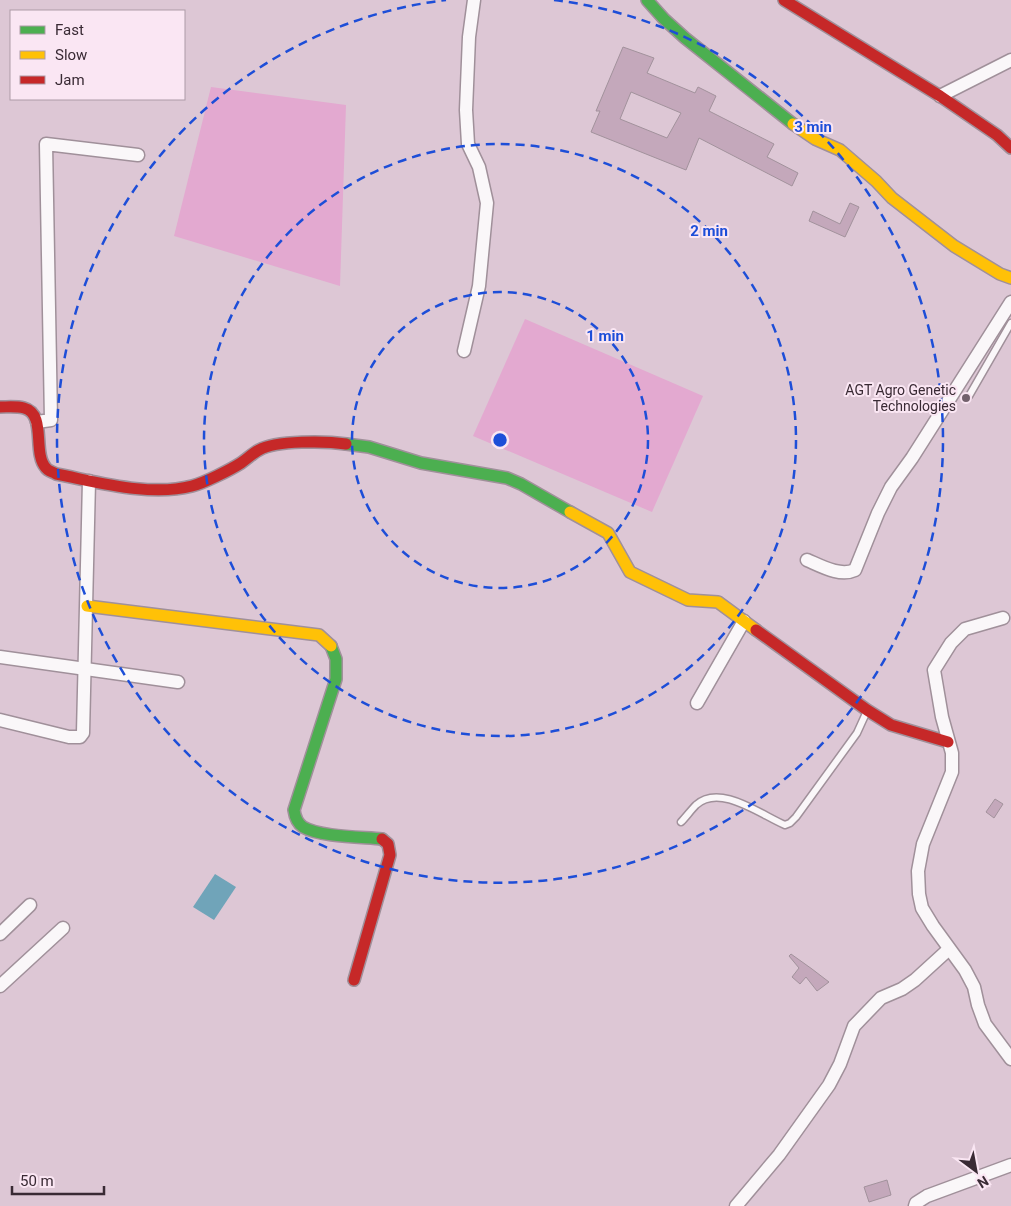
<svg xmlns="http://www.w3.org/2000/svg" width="1011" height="1206" font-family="Roboto,sans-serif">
<rect width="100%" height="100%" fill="#ddc7d5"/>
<g fill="#e3a9d0">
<path d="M 211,87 L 346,105 L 340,286 L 174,236 Z"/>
<path d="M 525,319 L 703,396 L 652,512 L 473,436 Z"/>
</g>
<path fill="#70a4b9" d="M 215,874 L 236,887 L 214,920 L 193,907 Z"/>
<g fill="#c4a8bb" stroke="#a2929c" fill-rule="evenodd">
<path d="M 623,47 L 654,58 L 647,73 L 695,93 L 698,87 L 716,96 L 709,111 L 774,144 L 767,157 L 798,173 L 792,186 L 699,138 L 686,170 L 591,132 L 600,111 L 596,111 ZM 631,92 L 681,113 L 667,138 L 620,119 Z"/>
<path d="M 850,203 L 859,207 L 845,237 L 809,221 L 813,211 L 840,224 Z"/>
<path d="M 995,799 L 1003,804 L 994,818 L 986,812 Z"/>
<path d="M 791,954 L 812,969 L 829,982 L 817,991 L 806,977 L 800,984 L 792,977 L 799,968 L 789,956 Z"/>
<path d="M 887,1180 L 891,1195 L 869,1202 L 864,1187 Z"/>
</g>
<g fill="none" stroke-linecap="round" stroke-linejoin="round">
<g stroke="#a0909a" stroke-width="9">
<g id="lane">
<path d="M 969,396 L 1011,323"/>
<path d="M 681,822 C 686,817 691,810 696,805 C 720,783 761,815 785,825 L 790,823 L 796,817 L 857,733 L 867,711"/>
</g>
</g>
<g stroke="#a0909a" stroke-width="15">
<g id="street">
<path d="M 940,96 L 1011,60"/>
<path d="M 464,351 L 479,286 L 487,203 L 479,167 L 468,144 L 466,110 L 469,37 L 474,0"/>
<path d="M 37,422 L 51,420 L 46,144 L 138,155"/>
<path d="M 807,560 C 821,566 840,577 855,570 L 878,513 L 891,487 L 912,458 L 1011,302"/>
<path d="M 1003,618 L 965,629 L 951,643 L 934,670 L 942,717 L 952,753 L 952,772 L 923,844 L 918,871 L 919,894 L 922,908 L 933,926 L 965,970 L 974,987 L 978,1005 L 985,1024 L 1011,1059"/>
<path d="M 0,657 L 178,682"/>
<path d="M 697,703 L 744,621"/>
<path d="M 0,720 L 69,737 L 80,737 L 83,733 L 89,481"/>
<path d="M 0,934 L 30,905"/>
<path d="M 0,986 L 63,928"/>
<path d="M 736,1206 L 779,1155 L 829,1085 L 840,1064 L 854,1026 L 881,998 L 902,989 L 915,980 L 949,949"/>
<path d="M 915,1206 L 916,1203 L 927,1196 L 1011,1165"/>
</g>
</g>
<g stroke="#a0909a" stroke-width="14">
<g id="fast">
<path d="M 647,0 L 664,19 L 685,38 L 793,124"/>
<path d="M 346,444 L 369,447 L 421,463 L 507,478 L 521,484 L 570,512"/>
<path d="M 331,646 L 336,659 L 336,679 L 294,810 C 295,817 297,823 303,827 C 320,837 362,837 382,839"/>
</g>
</g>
<g stroke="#a0909a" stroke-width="14">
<g id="slow">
<path d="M 793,124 L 815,139 L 840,150 L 876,181 L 892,198 L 954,246 L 1000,274 L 1011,278"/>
<path d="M 570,512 L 608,533 L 630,572 L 688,600 L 718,602 L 756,630"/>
<path d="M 87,606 L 319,635 L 331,646"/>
</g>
</g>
<g stroke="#a0909a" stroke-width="14">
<g id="jam">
<path d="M 784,0 L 940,96 L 997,135 L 1011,148"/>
<path d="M 0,407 C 8,407 16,406 24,408 C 47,414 32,453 46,468 C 48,471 53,472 56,474 C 98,482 150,497 192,486 C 204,483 230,470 241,463 C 247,459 253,453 259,450 C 276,440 327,441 346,444"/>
<path d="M 756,630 L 867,710 L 891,725 L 948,742"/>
<path d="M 354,980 L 390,855 L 388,844 L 382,839"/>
</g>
</g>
<use href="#lane" stroke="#faf7f9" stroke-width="6"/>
<use href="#street" stroke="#faf7f9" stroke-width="12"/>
<use href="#fast" stroke="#4caf50" stroke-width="11"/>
<use href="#slow" stroke="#ffc107" stroke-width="11"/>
<use href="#jam" stroke="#c62828" stroke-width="11"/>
</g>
<g fill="none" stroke="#1d4ed8" stroke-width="2.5" stroke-dasharray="9 6">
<circle cx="500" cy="440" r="148"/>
<circle cx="500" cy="440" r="296"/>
<path d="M554 0A443 443 0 1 1 446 0"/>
</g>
<circle fill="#72616c" stroke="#fae6f3" stroke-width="2" cx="966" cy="398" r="5"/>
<g text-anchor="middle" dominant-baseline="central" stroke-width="4" stroke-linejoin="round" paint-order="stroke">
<g font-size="14" fill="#392a34" stroke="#fae6f3" text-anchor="end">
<text x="956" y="390">AGT Agro Genetic<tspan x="956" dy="16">Technologies</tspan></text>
</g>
</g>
<circle cx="500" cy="440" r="8" fill="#1d4ed8" stroke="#fae6f3" stroke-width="2.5"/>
<g font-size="15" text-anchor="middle" font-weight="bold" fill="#1d4ed8" stroke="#fae6f3" stroke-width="4" stroke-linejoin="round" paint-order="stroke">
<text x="813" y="132">3 min</text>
<text x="709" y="236">2 min</text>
<text x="605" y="341">1 min</text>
</g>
<rect x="10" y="10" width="175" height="90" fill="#fae6f3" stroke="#ad9ba7"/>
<rect x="20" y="26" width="25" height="8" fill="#4caf50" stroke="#ad9ba7"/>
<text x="55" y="35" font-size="15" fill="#392a34">Fast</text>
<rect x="20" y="51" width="25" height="8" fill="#ffc107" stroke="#ad9ba7"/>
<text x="55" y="60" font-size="15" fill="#392a34">Slow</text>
<rect x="20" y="76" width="25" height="8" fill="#c62828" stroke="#ad9ba7"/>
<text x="55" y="85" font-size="15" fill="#392a34">Jam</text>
<g transform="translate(976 1171) rotate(148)" stroke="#fae6f3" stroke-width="4" paint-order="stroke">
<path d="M0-4L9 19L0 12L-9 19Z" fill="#392a34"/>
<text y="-8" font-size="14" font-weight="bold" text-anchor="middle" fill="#392a34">N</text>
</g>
<path d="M12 1186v8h92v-8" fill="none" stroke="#392a34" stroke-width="2.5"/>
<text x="20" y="1186" font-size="15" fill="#392a34" stroke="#fae6f3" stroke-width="4" paint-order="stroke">50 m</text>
</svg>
